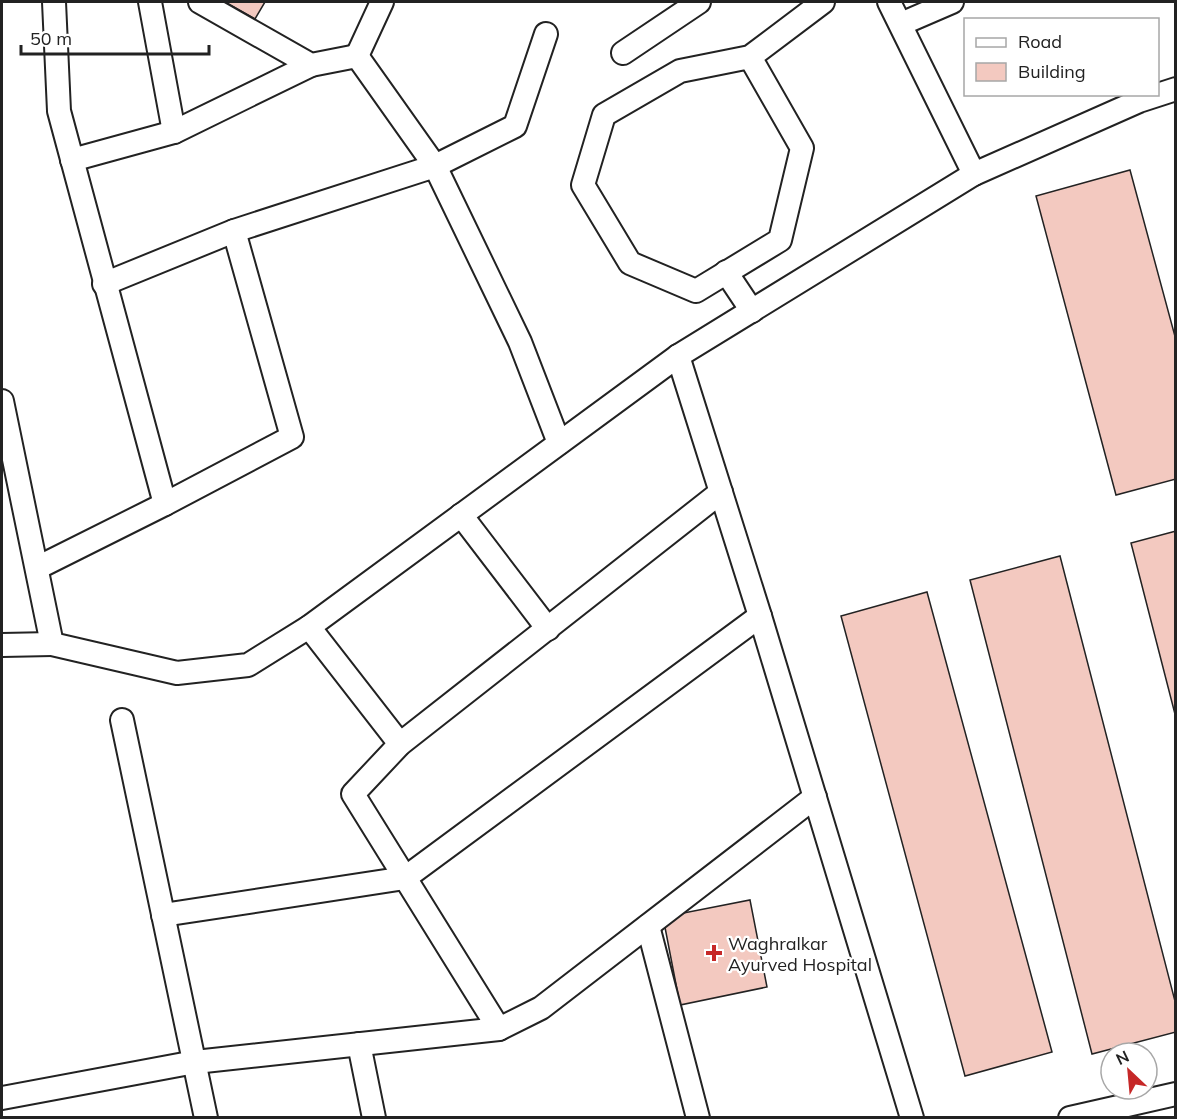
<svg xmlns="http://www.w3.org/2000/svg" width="1177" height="1119" font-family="Mulish,sans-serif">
<rect width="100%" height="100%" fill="#fff"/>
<g fill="#f3c9c0" stroke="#222" stroke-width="1.5">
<path d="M 225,2 L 265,2 L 255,19 Z"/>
<path d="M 1130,170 L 1176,340 L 1176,479 L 1116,495 L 1036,196 Z"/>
<path d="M 1176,531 L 1176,718 L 1131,543 Z"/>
<path d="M 1060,556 L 1176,1005 L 1176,1032 L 1092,1054 L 970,580 Z"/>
<path d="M 927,592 L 1052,1052 L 965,1076 L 841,616 Z"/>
<path d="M 750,900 L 767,987 L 680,1005 L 663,917 Z"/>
</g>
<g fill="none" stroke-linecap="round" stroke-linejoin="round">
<g stroke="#222" stroke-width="26">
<g id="street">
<path d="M 150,2 L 174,132"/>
<path d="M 200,2 L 311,65 L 357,56 L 435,166 L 515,126 L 546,34"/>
<path d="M 889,2 L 974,174"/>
<path d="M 901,24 L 952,2"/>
<path d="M 623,53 L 699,2"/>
<path d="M 357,56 L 382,2"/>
<path d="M 750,57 L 802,148 L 780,240 L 696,291 L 630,263 L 583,185 L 604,115 L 680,71 L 750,57 L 823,2"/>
<path d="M 72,160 L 174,132 L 311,65"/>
<path d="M 726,272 L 752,311"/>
<path d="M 104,284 L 234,231 L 435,166 L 520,342 L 559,443"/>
<path d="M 678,356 L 760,616 L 912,1118"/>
<path d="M 2,401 L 52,644 L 177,673 L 248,665 L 309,627 L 678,356 L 974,174 L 1139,101 L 1176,89"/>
<path d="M 165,504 L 292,437 L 234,231"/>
<path d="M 461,515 L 548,629"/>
<path d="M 37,568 L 165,504 L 59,111 L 54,2"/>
<path d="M 309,627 L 400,744"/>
<path d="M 2,645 L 52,644"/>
<path d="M 122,720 L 206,1118"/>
<path d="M 163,915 L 405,878 L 760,616"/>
<path d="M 648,926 L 698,1118"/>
<path d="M 499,1029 L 353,794 L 400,744 L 721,492"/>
<path d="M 359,1044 L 374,1118"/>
<path d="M 2,1098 L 195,1062 L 499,1029 L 541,1008 L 815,797"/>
<path d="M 1070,1118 L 1176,1094"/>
</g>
</g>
<use href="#street" stroke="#fff" stroke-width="22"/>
</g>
<path fill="#c62828" stroke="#fff" stroke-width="2" d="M711 944h6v6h6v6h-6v6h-6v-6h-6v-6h6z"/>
<g text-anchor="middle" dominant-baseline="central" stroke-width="4.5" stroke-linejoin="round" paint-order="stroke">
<g font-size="18" fill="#222" stroke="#fff" text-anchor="start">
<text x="728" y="943">Waghralkar<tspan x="728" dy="21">Ayurved Hospital</tspan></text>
</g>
</g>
<rect width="1177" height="1119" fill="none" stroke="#222222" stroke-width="6"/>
<rect x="964" y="18" width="195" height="78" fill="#ffffff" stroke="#a7a7a7" stroke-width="1.5"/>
<rect x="976" y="38" width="30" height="9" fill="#ffffff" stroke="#a7a7a7" stroke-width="1.5"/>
<text x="1018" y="48" font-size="18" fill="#222222">Road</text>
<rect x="976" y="63" width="30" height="18" fill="#f3c9c0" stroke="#a7a7a7" stroke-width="1.5"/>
<text x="1018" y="78" font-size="18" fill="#222222">Building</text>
<g transform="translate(1129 1071) rotate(334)"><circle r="28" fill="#ffffff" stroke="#a7a7a7" stroke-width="1.5"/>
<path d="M0-4.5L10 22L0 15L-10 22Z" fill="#c62828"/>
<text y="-9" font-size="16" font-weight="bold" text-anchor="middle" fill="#222222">N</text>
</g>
<path d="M21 45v9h188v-9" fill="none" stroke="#222222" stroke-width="3"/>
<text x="30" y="45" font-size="18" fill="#222222" stroke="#ffffff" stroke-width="4.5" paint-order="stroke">50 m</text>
</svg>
